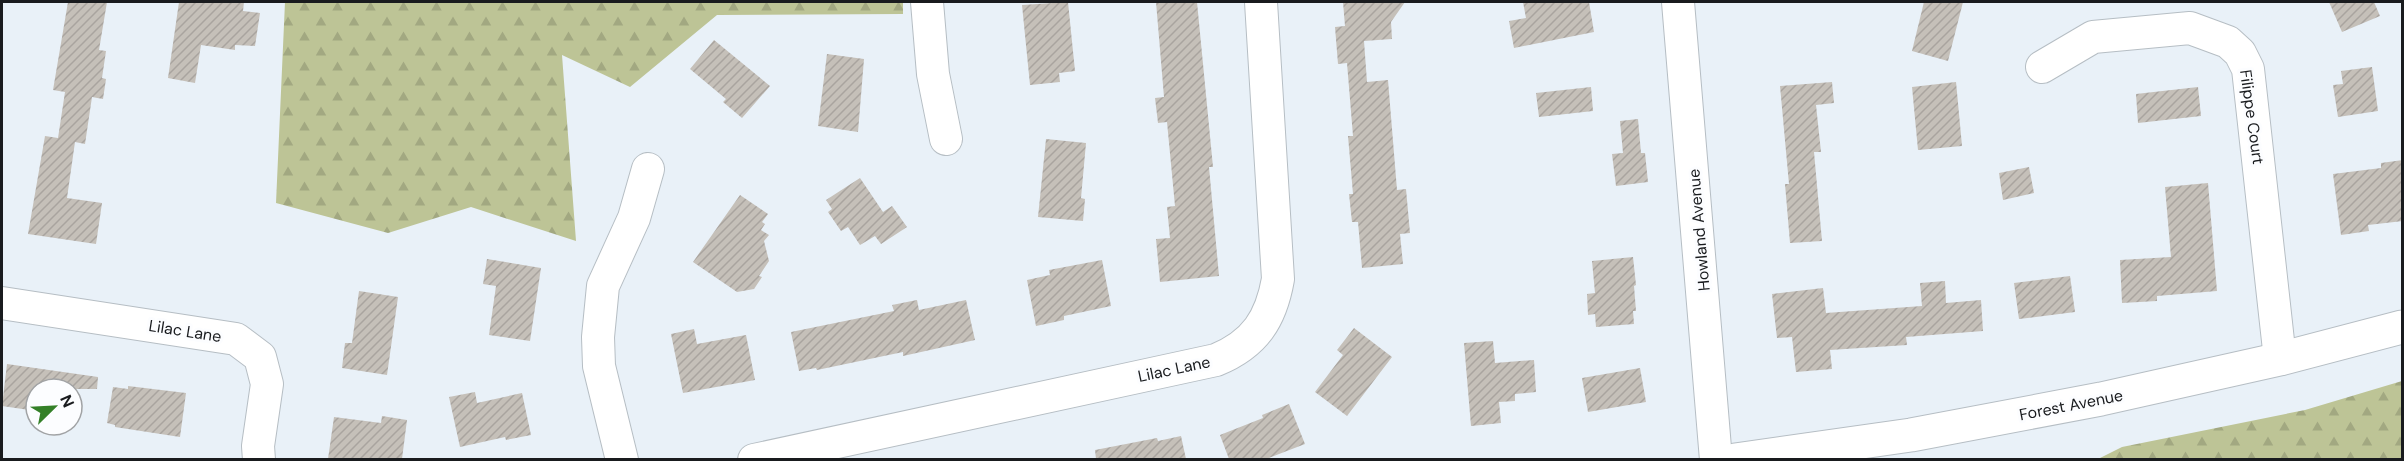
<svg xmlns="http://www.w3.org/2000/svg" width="2404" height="461" font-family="'DM Sans',sans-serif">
<defs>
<pattern id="forest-firs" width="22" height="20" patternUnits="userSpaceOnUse" patternTransform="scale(1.5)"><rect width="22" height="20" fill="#bdc496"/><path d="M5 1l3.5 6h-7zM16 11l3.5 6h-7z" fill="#a2a881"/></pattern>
<pattern id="building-hatch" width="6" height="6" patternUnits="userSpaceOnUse" patternTransform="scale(1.5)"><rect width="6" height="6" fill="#c5c0b9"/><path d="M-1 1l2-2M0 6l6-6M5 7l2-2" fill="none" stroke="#a9a49f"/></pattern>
</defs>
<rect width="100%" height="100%" fill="#e9f1f8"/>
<g fill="url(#forest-firs)">
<path d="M 285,2 L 903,2 L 903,14 L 717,15 L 630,87 L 562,55 L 576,241 L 471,207 L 388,233 L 276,203 Z"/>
<path d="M 2402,381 L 2402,459 L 2098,459 L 2122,447 L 2305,410 Z"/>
</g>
<g fill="url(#building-hatch)">
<path d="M 68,2 L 107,2 L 99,50 L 106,51 L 102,78 L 106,79 L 103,99 L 92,97 L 85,144 L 75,142 L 67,198 L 102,203 L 96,244 L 28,234 L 45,136 L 58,138 L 65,92 L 53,90 Z"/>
<path d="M 179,2 L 244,2 L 243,11 L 260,13 L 255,46 L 235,45 L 235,50 L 201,45 L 195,83 L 168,78 Z"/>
<path d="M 1068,2 L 1075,71 L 1059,73 L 1060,82 L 1030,85 L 1022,5 Z"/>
<path d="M 1156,2 L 1197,2 L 1213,167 L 1209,167 L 1219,276 L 1160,282 L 1156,239 L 1170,238 L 1167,207 L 1175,206 L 1167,122 L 1158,123 L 1155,98 L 1164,97 Z"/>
<path d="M 1343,2 L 1405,2 L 1391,22 L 1392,39 L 1364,41 L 1367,82 L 1388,80 L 1397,190 L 1406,189 L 1410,233 L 1400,234 L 1403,264 L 1362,268 L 1358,222 L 1352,222 L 1349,194 L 1353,194 L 1348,136 L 1353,136 L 1347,63 L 1338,64 L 1335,27 L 1345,26 Z"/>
<path d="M 1523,2 L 1589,2 L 1594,32 L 1514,48 L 1509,21 L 1526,18 Z"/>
<path d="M 1924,2 L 1963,2 L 1948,61 L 1912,51 Z"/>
<path d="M 2329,2 L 2374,2 L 2380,16 L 2342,32 Z"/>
<path d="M 714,40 L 770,86 L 742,118 L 723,102 L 726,99 L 690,69 Z"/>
<path d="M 827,54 L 864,59 L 858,132 L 818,126 Z"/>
<path d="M 2372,67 L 2378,111 L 2338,117 L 2333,85 L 2343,84 L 2341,71 Z"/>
<path d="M 1832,82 L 1834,103 L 1816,105 L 1821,152 L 1814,152 L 1822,241 L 1790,243 L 1785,184 L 1789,184 L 1780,86 Z"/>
<path d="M 1956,82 L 1962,146 L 1918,150 L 1912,87 Z"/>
<path d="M 1591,87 L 1593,111 L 1539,117 L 1536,93 Z"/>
<path d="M 2198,87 L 2201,116 L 2138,123 L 2136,94 Z"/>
<path d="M 1638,119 L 1641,153 L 1645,153 L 1648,182 L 1616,186 L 1612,154 L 1623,153 L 1620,121 Z"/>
<path d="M 1046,139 L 1086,143 L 1081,198 L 1085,199 L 1083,221 L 1038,217 Z"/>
<path d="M 2403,160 L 2403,221 L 2368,225 L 2369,231 L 2341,235 L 2333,174 L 2381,168 L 2381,163 Z"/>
<path d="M 2029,167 L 2034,193 L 2003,200 L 1999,173 Z"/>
<path d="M 860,178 L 883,212 L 892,206 L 907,227 L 881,244 L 875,236 L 860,245 L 848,227 L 841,231 L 828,212 L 832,209 L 826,200 Z"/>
<path d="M 2208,183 L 2217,291 L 2157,296 L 2157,301 L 2122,303 L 2120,260 L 2171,257 L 2165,187 Z"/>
<path d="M 740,195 L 768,214 L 762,222 L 765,224 L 761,230 L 769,235 L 764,241 L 769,261 L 759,276 L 762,277 L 754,289 L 737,292 L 693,262 Z"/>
<path d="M 1633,257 L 1636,285 L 1634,286 L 1636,311 L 1633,311 L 1634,324 L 1596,327 L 1595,314 L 1588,315 L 1587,294 L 1595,293 L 1592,261 Z"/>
<path d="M 487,259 L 541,268 L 530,341 L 489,335 L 496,286 L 483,284 Z"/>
<path d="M 1102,260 L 1111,306 L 1064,316 L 1064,320 L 1036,326 L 1027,280 L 1050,275 L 1049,270 Z"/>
<path d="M 2070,276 L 2075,312 L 2019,319 L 2014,283 Z"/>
<path d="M 1945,281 L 1946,303 L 1981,300 L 1983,331 L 1906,337 L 1907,345 L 1830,350 L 1832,369 L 1796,372 L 1792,337 L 1777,338 L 1772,294 L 1823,288 L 1826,313 L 1922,306 L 1920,283 Z"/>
<path d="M 359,291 L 398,297 L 387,375 L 342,368 L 345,343 L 352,343 Z"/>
<path d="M 917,300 L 919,310 L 966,300 L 975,340 L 903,356 L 903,352 L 817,370 L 816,368 L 799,371 L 791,332 L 894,311 L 892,305 Z"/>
<path d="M 1354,328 L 1392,357 L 1347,416 L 1315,392 L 1343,355 L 1337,350 Z"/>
<path d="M 694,329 L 697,344 L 746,335 L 755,380 L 683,393 L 671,334 Z"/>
<path d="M 1493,341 L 1495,363 L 1534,360 L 1536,392 L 1515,394 L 1515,401 L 1499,402 L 1501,423 L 1471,426 L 1464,343 Z"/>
<path d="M 7,364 L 98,377 L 97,389 L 36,389 L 36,411 L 2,406 Z"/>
<path d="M 1640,368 L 1646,402 L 1588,412 L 1582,378 Z"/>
<path d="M 128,386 L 186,393 L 180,437 L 115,427 L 115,425 L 107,423 L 113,387 L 128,389 Z"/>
<path d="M 475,392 L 477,403 L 522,393 L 531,435 L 506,440 L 505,437 L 460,447 L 449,397 Z"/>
<path d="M 1289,404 L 1305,444 L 1266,459 L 1229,459 L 1220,435 L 1263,418 L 1262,415 Z"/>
<path d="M 382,416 L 407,420 L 402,459 L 328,459 L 334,417 L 381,423 Z"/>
<path d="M 1181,436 L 1186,459 L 1096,459 L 1095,450 L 1157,438 L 1158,441 Z"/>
</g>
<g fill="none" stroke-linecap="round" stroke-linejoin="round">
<g stroke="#b6bec4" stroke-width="34">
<g id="minor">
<path d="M 927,2 L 933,74 L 946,139"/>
<path d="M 1678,2 L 1716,460"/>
<path d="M 2042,67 L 2093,37 L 2190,28 L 2228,42 L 2240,53 L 2248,69 L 2280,359"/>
<path d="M 2,303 L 236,339 L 260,357 L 267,384 L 258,446 L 259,460"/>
<path d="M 622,460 L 599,366 L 598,337 L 603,286 L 634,218 L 648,169"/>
<path d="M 754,460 L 1216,360 C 1255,344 1271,319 1278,279 L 1261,2"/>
</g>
</g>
<g stroke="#b6bec4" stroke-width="35">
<path id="major" d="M 1735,460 L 1911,435 L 2101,399 L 2280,359 L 2402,327"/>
</g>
<use href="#minor" stroke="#fff" stroke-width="32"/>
<use href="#major" stroke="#fff" stroke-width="33"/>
</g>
<g text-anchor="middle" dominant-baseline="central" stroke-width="6" stroke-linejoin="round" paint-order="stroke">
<g font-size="16" fill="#191b1e" stroke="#fcfdff">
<text transform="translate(2252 117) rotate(82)">Filippe Court</text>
<text transform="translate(1699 230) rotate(-95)">Howland Avenue</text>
<text transform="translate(185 331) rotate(9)">Lilac Lane</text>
<text transform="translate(1174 369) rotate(-12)">Lilac Lane</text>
<text transform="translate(2071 405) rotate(-11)">Forest Avenue</text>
</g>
</g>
<rect width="2404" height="461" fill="none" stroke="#191b1e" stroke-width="6"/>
<g transform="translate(54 407) rotate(66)"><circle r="28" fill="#fcfdff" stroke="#a1a3a5" stroke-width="1.5"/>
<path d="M0-4.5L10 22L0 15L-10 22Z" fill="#348028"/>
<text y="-9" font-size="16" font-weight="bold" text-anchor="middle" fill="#191b1e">N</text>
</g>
</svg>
